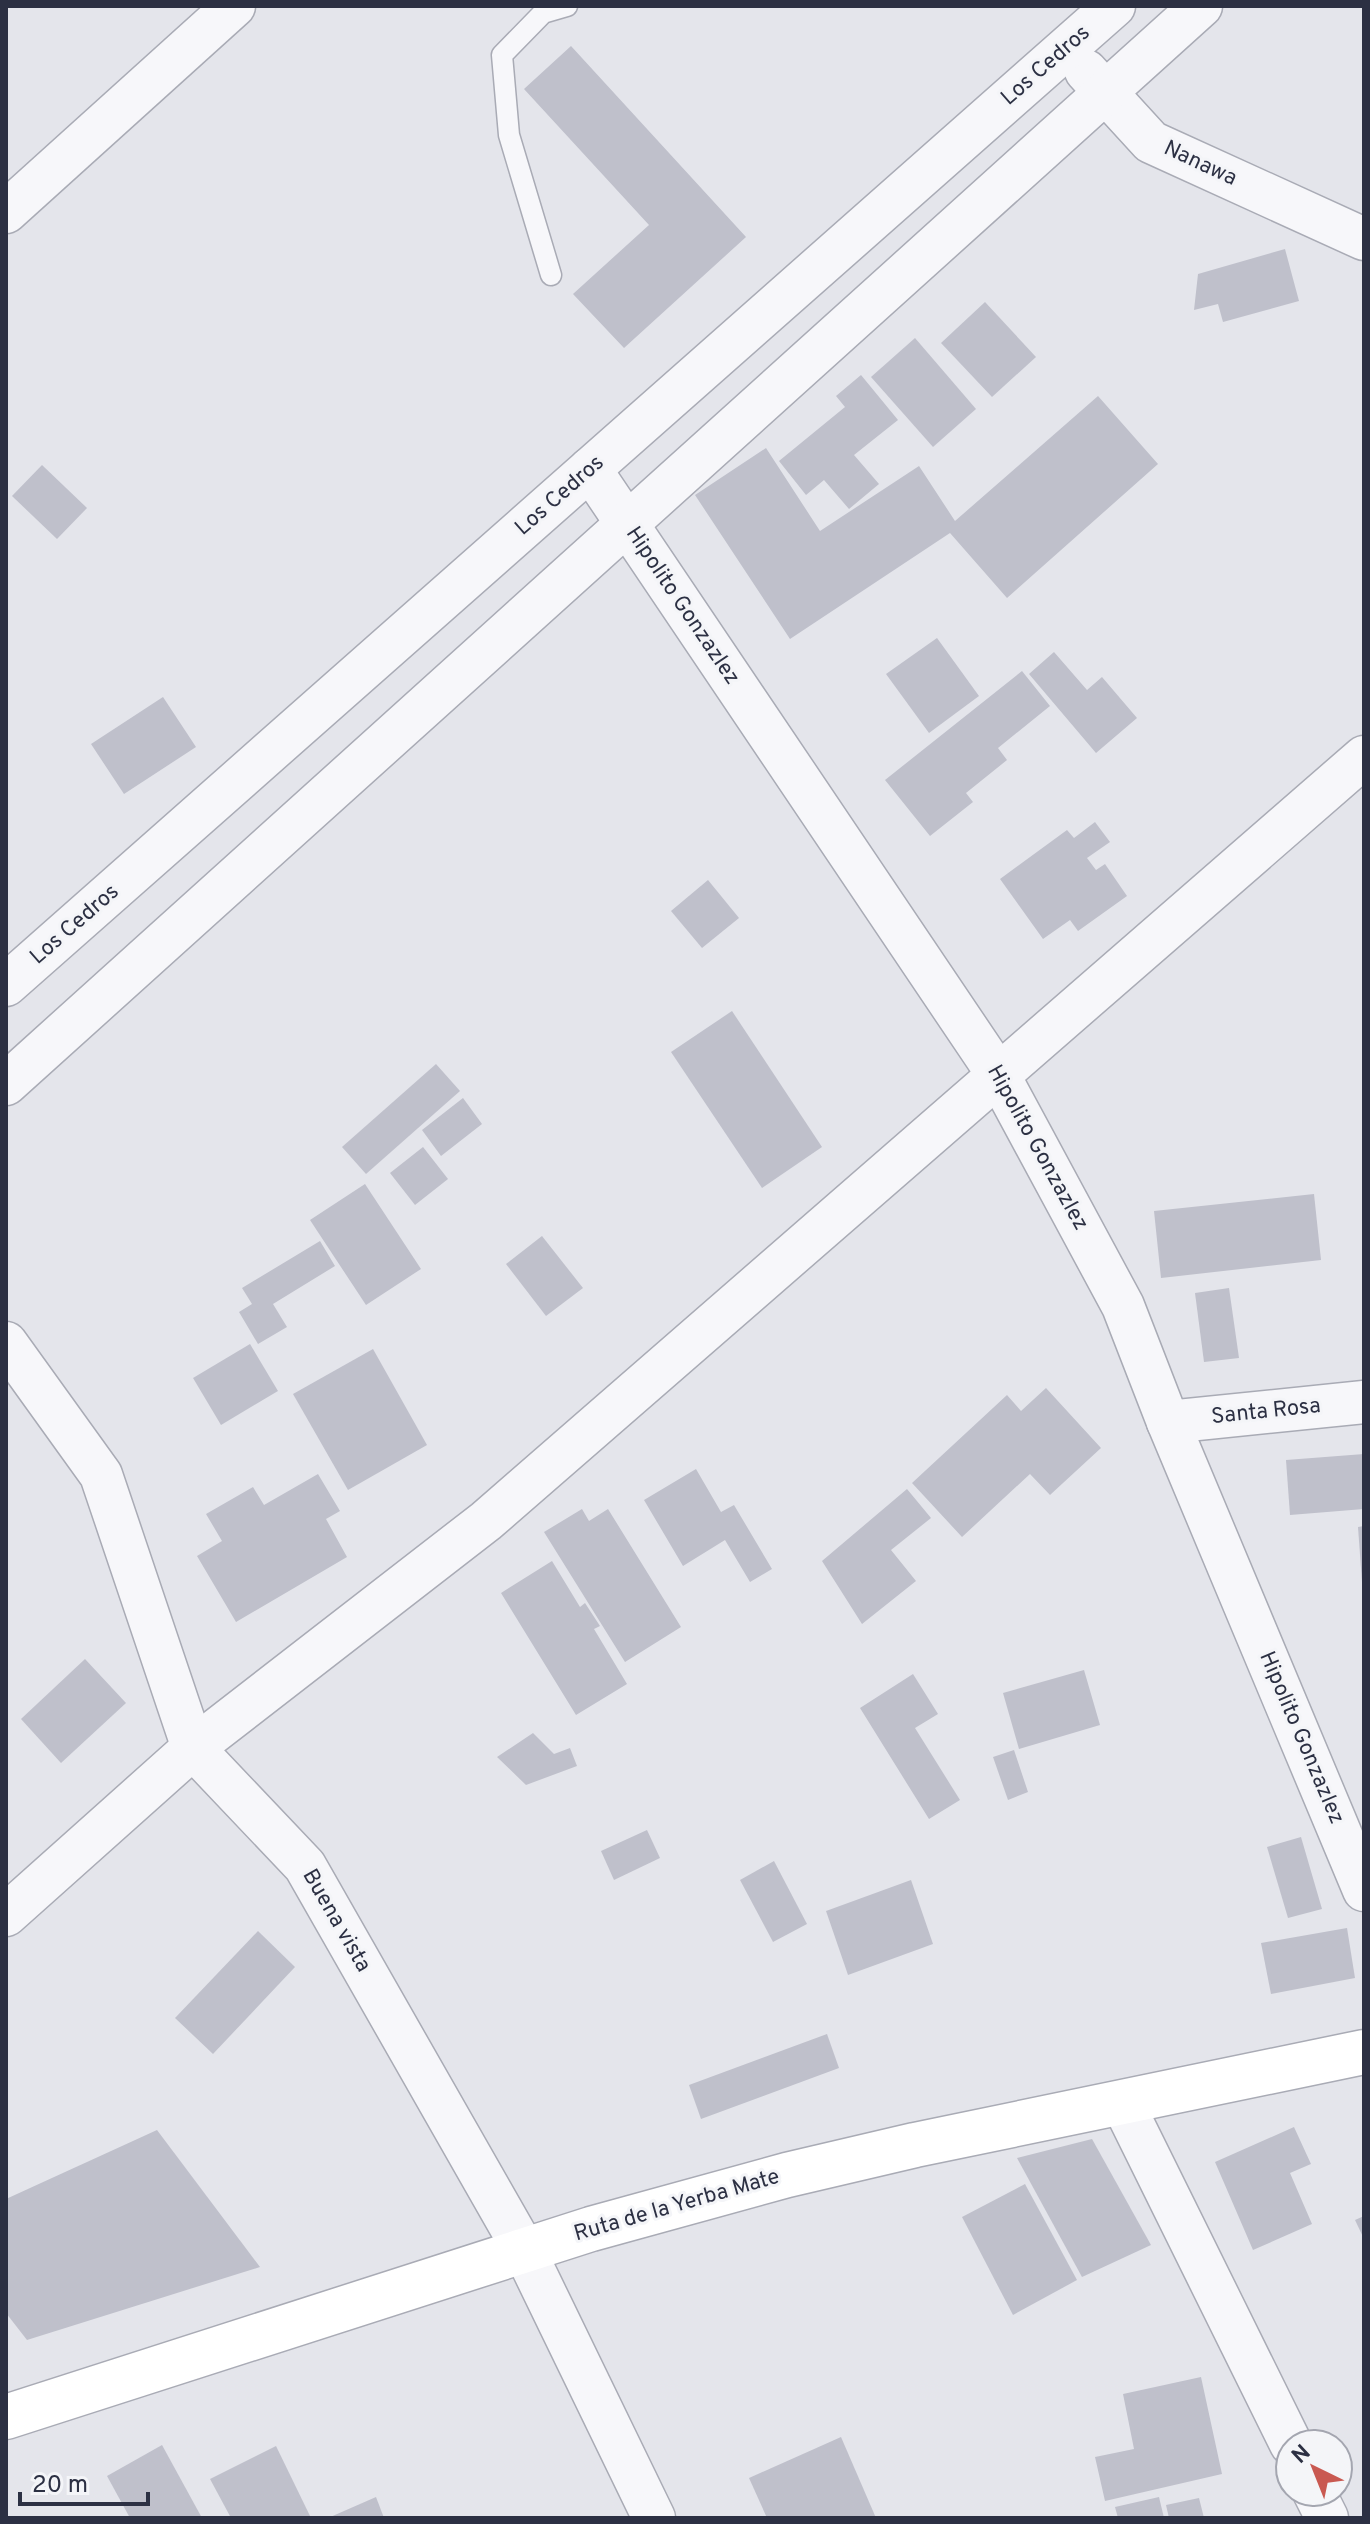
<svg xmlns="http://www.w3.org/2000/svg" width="1370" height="2524" font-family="Overpass,sans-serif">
<rect width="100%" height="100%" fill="#e4e5eb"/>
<g fill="#bfc0cb">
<path d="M 571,46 L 746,237 L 624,348 L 573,294 L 649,225 L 524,89 Z"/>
<path d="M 1285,249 L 1299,301 L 1223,322 L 1218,304 L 1194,310 L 1198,274 Z"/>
<path d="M 985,302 L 1036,357 L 992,397 L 941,343 Z"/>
<path d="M 915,338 L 976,409 L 933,447 L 871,377 Z"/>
<path d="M 861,375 L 898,420 L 854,455 L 879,484 L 849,509 L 824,480 L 806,495 L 779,461 L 845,407 L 836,396 Z"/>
<path d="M 1098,396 L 1158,464 L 1007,598 L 950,533 L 790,639 L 695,495 L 766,448 L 820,531 L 919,466 L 955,521 Z"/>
<path d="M 42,465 L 87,508 L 57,539 L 12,496 Z"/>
<path d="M 937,638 L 979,696 L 929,733 L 886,674 Z"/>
<path d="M 1054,652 L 1087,690 L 1102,677 L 1137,718 L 1096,753 L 1029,674 Z"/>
<path d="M 1022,671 L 1050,706 L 998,748 L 1007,760 L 966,793 L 973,802 L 930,836 L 885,780 Z"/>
<path d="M 163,697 L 196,747 L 124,794 L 91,744 Z"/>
<path d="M 1095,822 L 1110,842 L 1087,858 L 1096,870 L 1105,864 L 1127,896 L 1078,931 L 1070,920 L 1043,939 L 1000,879 L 1067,830 L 1074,838 Z"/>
<path d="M 708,880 L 739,918 L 702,948 L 671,911 Z"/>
<path d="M 732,1011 L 822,1147 L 762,1188 L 671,1052 Z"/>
<path d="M 436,1064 L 460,1091 L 366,1174 L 342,1147 Z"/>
<path d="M 463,1098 L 482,1124 L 441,1156 L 422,1130 Z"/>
<path d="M 423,1147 L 448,1179 L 415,1205 L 390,1173 Z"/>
<path d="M 365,1184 L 421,1269 L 366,1305 L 310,1220 Z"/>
<path d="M 1314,1194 L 1321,1260 L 1161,1278 L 1154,1211 Z"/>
<path d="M 542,1236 L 583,1288 L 546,1316 L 506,1264 Z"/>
<path d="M 320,1241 L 335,1266 L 273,1304 L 287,1327 L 258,1344 L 239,1312 L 252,1304 L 242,1288 Z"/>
<path d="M 1229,1288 L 1239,1358 L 1204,1362 L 1195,1293 Z"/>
<path d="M 250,1344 L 278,1391 L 221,1425 L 193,1378 Z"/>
<path d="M 373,1349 L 427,1445 L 348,1490 L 293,1394 Z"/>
<path d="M 1046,1388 L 1101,1448 L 1050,1495 L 1030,1474 L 962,1537 L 912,1483 L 1007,1395 L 1021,1411 Z"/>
<path d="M 1364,1454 L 1364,1509 L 1290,1515 L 1286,1460 Z"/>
<path d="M 696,1469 L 721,1512 L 734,1505 L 772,1569 L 750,1582 L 725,1540 L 683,1566 L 644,1500 Z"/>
<path d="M 318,1474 L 340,1511 L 326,1519 L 347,1557 L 236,1622 L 197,1556 L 222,1541 L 206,1514 L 253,1487 L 264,1505 Z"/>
<path d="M 907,1489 L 931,1518 L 891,1550 L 916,1581 L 862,1624 L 822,1561 Z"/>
<path d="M 582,1509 L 589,1521 L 608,1509 L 681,1627 L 625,1662 L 544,1532 Z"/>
<path d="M 1364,1526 L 1364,1582 L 1362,1582 L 1358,1527 Z"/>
<path d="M 552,1561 L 580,1607 L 585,1603 L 600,1626 L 594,1629 L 627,1684 L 576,1715 L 501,1593 Z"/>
<path d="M 85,1659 L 126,1703 L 61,1763 L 21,1719 Z"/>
<path d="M 1084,1670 L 1100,1725 L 1019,1749 L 1003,1693 Z"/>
<path d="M 913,1674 L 938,1714 L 915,1728 L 960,1800 L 929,1819 L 860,1708 Z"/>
<path d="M 533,1733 L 554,1754 L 570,1748 L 577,1766 L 526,1785 L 497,1757 Z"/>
<path d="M 1014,1750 L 1028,1792 L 1008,1800 L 993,1757 Z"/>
<path d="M 647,1830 L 660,1858 L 614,1880 L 601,1851 Z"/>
<path d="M 1301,1837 L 1322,1909 L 1288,1918 L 1267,1847 Z"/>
<path d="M 774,1861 L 807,1924 L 773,1942 L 740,1880 Z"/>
<path d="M 911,1880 L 933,1944 L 848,1975 L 826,1911 Z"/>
<path d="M 1347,1928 L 1355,1978 L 1271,1994 L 1261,1943 Z"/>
<path d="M 258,1931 L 295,1967 L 213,2054 L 175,2018 Z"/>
<path d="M 827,2034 L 839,2068 L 701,2119 L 689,2085 Z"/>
<path d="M 1294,2127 L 1311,2164 L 1290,2173 L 1312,2224 L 1253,2250 L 1215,2162 Z"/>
<path d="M 157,2130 L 260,2267 L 27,2340 L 6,2313 L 6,2199 Z"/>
<path d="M 1092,2139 L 1151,2245 L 1082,2277 L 1017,2158 Z"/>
<path d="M 1025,2184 L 1077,2280 L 1013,2315 L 962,2217 Z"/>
<path d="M 1364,2216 L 1364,2239 L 1355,2220 Z"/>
<path d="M 1201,2377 L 1222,2474 L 1105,2501 L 1095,2457 L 1134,2449 L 1123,2394 Z"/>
<path d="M 841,2437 L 876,2518 L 767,2518 L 749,2478 Z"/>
<path d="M 162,2445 L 202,2518 L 130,2518 L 107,2476 Z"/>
<path d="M 276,2446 L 311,2518 L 231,2518 L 210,2479 Z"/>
<path d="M 376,2497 L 384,2518 L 328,2518 Z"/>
<path d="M 1159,2497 L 1164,2518 L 1118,2518 L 1115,2507 Z"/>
<path d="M 1199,2498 L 1204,2518 L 1169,2518 L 1166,2505 Z"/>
</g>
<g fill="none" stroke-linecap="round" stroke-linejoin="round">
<g stroke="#a9abb5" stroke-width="23">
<path id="service" d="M 551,275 L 509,135 L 502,55 L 543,13 L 567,6"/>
</g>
<g stroke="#a9abb5" stroke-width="45">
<g id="minor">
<path d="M 1086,71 L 1151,142 L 1364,239"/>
<path d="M 6,212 L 234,6"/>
<path d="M 590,469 L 999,1076 L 1123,1306 L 1168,1422 L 1364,1890"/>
<path d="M 6,985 L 1114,6"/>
<path d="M 6,1084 L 1201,6"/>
<path d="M 6,1343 L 101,1475 L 193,1748 L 305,1866 L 524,2250 L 654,2518"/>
<path d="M 1168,1422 L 1364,1402"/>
<path d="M 6,1915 L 193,1748 L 486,1521 L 1364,757"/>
<path d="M 1122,2102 L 1291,2444"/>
<path d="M 1314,2492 L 1327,2518"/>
</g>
</g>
<g stroke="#a9abb5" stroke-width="47">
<path id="secondary" d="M 6,2417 L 591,2229 L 787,2175 L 915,2145 L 1364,2052"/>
</g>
<use href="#service" stroke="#f7f7fa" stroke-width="20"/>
<use href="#minor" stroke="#f7f7fa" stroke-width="42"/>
<use href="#secondary" stroke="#fff" stroke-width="44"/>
</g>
<g text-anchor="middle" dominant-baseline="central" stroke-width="6" stroke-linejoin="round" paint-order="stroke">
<g font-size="22" fill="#2c3043" stroke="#f4f5f8">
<text transform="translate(1046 66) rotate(-41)">Los Cedros</text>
<text transform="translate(1200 164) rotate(25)">Nanawa</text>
<text transform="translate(560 496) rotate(-41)">Los Cedros</text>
<text transform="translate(682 606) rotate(56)">Hipolito Gonzazlez</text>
<text transform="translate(75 925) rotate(-41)">Los Cedros</text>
<text transform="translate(1037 1148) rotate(61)">Hipolito Gonzazlez</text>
<text transform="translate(1266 1412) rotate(-6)">Santa Rosa</text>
<text transform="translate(1301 1738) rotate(67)">Hipolito Gonzazlez</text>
<text transform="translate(336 1921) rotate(60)">Buena vista</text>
<text transform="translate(677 2206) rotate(-16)">Ruta de la Yerba Mate</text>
</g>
</g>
<rect width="1370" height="2524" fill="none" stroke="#2c3043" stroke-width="16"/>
<g transform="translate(1314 2468) rotate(317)"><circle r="38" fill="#f4f5f8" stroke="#a4a6b0" stroke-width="2"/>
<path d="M0-6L14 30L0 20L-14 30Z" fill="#c95951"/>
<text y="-12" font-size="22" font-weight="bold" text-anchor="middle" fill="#2c3043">N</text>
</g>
<path d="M20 2492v12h128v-12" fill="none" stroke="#2c3043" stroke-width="4"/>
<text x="32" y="2492" font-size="24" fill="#2c3043" stroke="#f4f5f8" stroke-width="6" paint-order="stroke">20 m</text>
</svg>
